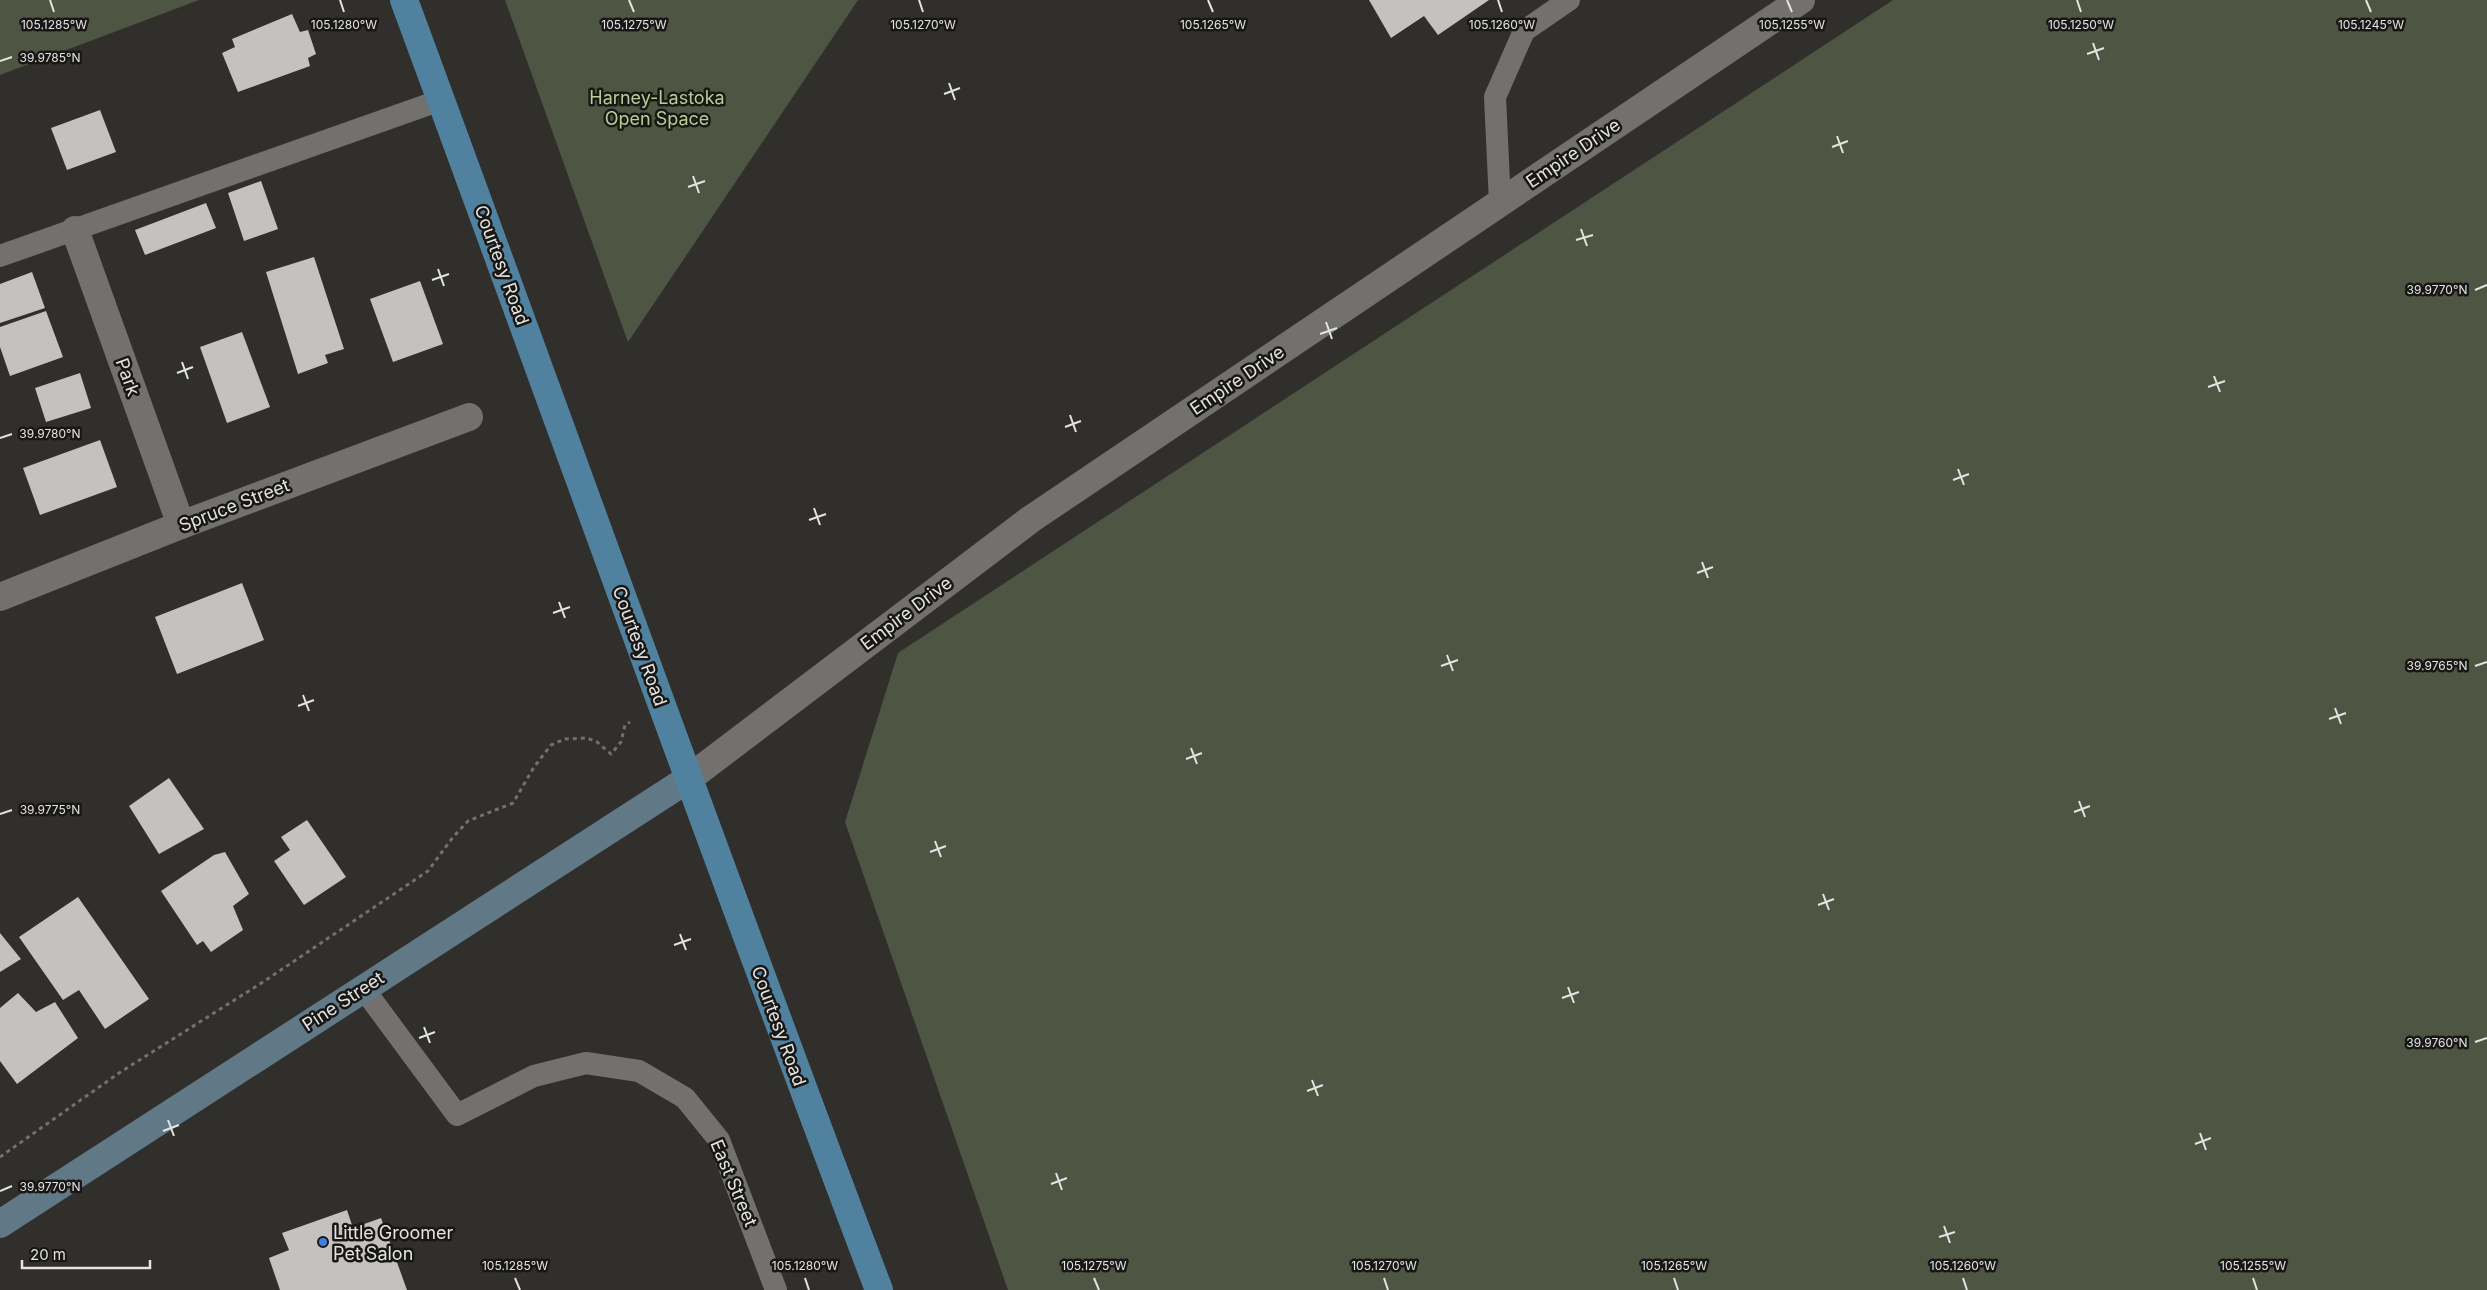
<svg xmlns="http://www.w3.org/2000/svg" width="2487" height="1290" font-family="Inter,sans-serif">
<rect width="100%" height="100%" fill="#302f2c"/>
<g fill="#4e5643">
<path d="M 0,0 L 199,0 L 0,75 Z"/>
<path d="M 505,0 L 858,0 L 628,342 Z"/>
<path d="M 1893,0 L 2487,0 L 2487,1290 L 1008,1290 L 845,822 L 898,653 Z"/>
</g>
<g fill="#c5c1be">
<path d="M 1369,0 L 1489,0 L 1438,35 L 1424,16 L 1391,38 Z"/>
<path d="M 292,14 L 300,32 L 308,30 L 316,54 L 308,58 L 310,66 L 238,92 L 222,53 L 235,47 L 232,39 Z"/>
<path d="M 100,110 L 116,152 L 67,170 L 51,128 Z"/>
<path d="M 261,181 L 278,229 L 244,241 L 228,193 Z"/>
<path d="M 206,203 L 216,228 L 145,255 L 135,230 Z"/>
<path d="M 314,257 L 344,349 L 325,355 L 328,363 L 298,374 L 266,272 Z"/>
<path d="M 32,272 L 45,308 L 0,323 L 0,284 Z"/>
<path d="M 420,281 L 443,344 L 393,362 L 370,299 Z"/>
<path d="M 46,311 L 63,357 L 10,376 L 0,347 L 0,327 Z"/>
<path d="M 242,332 L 270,407 L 227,423 L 200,347 Z"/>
<path d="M 80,373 L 91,408 L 46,422 L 35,388 Z"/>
<path d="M 100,440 L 117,487 L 40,515 L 23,468 Z"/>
<path d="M 242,583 L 264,640 L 177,674 L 155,617 Z"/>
<path d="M 169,778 L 204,829 L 159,854 L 129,806 Z"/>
<path d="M 307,820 L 346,877 L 304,905 L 274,861 L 290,850 L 281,837 Z"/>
<path d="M 225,852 L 249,894 L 233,906 L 243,930 L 211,952 L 203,941 L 197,945 L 161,891 L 214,855 Z"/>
<path d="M 78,897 L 149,999 L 105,1029 L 79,990 L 63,1000 L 19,937 Z"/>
<path d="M 0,933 L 21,959 L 0,972 Z"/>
<path d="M 18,993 L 36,1012 L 55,1002 L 78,1038 L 17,1084 L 0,1061 L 0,1008 Z"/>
<path d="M 347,1210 L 353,1228 L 381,1218 L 407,1290 L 280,1290 L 269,1258 L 289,1250 L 282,1233 Z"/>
</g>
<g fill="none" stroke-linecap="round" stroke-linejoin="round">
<path stroke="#72716e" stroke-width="3" stroke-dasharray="4 4" stroke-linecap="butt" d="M 0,1157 L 119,1073 L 263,982 L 428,871 L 453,837 L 468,821 L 513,803 L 534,767 L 551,745 L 565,739 L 587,738 L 597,742 L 611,754 L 621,742 L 625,725 L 630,722"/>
<g stroke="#72716e" stroke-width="22">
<path d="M 1500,203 L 1495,97 L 1524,31 L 1569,0"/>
<path d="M 0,256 L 441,100"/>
<path d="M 363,988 L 457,1115 L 534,1076 L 586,1063 L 639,1071 L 685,1098 L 719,1140 L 776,1290"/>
</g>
<g stroke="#72716e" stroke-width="28">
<path d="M 75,230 L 181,525"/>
<path d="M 0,597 L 181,525 L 469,417"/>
<path d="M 688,779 L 1031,519 L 1801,0"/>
</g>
<path stroke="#617987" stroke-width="28" d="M 0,1224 L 688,779"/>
<path stroke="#5082a0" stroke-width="28" d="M 404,0 C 563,430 716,861 879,1290"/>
</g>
<path fill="none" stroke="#e3e3e0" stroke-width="2" d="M 50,0 L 54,12M 340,0 L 344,12M 629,0 L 634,12M 919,0 L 923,12M 1208,0 L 1213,12M 1498,0 L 1502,12M 1787,0 L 1792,12M 2077,0 L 2081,12M 2366,0 L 2371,12M 2093,43 L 2099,60M 2087,54 L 2104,48M 0,61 L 12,57M 949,83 L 955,100M 944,94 L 960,88M 1837,136 L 1843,153M 1832,147 L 1848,141M 693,176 L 699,193M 688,187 L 705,181M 1581,229 L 1587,246M 1576,240 L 1593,235M 438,269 L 444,286M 432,280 L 449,274M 2475,290 L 2487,285M 1326,322 L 1332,339M 1320,334 L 1337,328M 182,362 L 188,379M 177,373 L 193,367M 2214,376 L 2220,392M 2208,387 L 2225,381M 1070,415 L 1076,432M 1065,427 L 1081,421M 0,438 L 12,434M 1958,469 L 1964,485M 1953,480 L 1969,474M 814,508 L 820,525M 809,520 L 826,514M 1702,562 L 1708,578M 1697,573 L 1713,567M 559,602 L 565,618M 553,613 L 570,607M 1447,655 L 1453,671M 1441,666 L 1458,660M 2475,666 L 2487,662M 303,695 L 309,711M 298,706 L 314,700M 2335,708 L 2341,724M 2329,719 L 2346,713M 1191,748 L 1197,764M 1186,759 L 1202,753M 2079,801 L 2085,817M 2074,812 L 2090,806M 0,814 L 12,810M 935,841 L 941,857M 930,852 L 946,846M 1823,894 L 1829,910M 1818,905 L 1834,899M 680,934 L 686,950M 674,945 L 691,939M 1568,987 L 1574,1003M 1562,998 L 1579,992M 424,1027 L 430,1043M 419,1038 L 435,1032M 2475,1042 L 2487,1038M 1312,1080 L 1318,1096M 1307,1091 L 1323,1085M 168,1120 L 174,1136M 163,1131 L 179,1125M 2200,1133 L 2206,1150M 2195,1144 L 2211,1138M 1056,1173 L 1062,1190M 1051,1184 L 1067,1178M 0,1191 L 12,1186M 1944,1226 L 1950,1243M 1939,1237 L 1955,1232M 515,1278 L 520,1290M 805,1278 L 809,1290M 1094,1278 L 1099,1290M 1384,1278 L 1388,1290M 1674,1278 L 1678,1290M 1963,1278 L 1967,1290M 2253,1278 L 2257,1290"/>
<circle fill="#3f7fe0" stroke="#181716" stroke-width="2" cx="323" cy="1242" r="5"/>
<g text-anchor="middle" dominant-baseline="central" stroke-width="5" stroke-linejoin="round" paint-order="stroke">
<g font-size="18" fill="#b7cd93" stroke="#181716">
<text x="657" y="97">Harney-Lastoka<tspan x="657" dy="21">Open Space</tspan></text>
</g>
<g font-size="18" fill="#e3e3e0" stroke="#181716">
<text transform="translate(1573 153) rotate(-34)">Empire Drive</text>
<text transform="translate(502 265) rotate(70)">Courtesy Road</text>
<text transform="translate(128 377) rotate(70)">Park</text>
<text transform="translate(1237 380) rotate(-34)">Empire Drive</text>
<text transform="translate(234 505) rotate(-21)">Spruce Street</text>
<text transform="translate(906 613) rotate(-37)">Empire Drive</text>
<text transform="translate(640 646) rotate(70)">Courtesy Road</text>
<text transform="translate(343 1001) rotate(-33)">Pine Street</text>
<text transform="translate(779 1026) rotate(70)">Courtesy Road</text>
<text transform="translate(734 1183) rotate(67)">East Street</text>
</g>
<g font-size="18" fill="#e3e3e0" stroke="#181716" text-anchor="start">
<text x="333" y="1232">Little Groomer<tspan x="333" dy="21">Pet Salon</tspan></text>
</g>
</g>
<g font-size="12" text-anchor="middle" fill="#e3e3e0" stroke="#181716" stroke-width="5" stroke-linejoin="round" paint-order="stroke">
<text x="54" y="29">105.1285°W</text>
<text x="344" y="29">105.1280°W</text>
<text x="634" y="29">105.1275°W</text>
<text x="923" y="29">105.1270°W</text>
<text x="1213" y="29">105.1265°W</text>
<text x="1502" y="29">105.1260°W</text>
<text x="1792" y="29">105.1255°W</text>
<text x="2081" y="29">105.1250°W</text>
<text x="2371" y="29">105.1245°W</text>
<text x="50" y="62">39.9785°N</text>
<text x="2437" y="294">39.9770°N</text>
<text x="50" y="438">39.9780°N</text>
<text x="2437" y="670">39.9765°N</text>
<text x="50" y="814">39.9775°N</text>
<text x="2437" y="1047">39.9760°N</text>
<text x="50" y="1191">39.9770°N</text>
<text x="515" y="1270">105.1285°W</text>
<text x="805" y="1270">105.1280°W</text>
<text x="1094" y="1270">105.1275°W</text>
<text x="1384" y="1270">105.1270°W</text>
<text x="1674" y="1270">105.1265°W</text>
<text x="1963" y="1270">105.1260°W</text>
<text x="2253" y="1270">105.1255°W</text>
</g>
<path d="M22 1260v8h128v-8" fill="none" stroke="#e3e3e0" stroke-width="2.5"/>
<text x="30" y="1260" font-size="15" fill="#e3e3e0" stroke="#181716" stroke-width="4" paint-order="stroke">20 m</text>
</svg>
